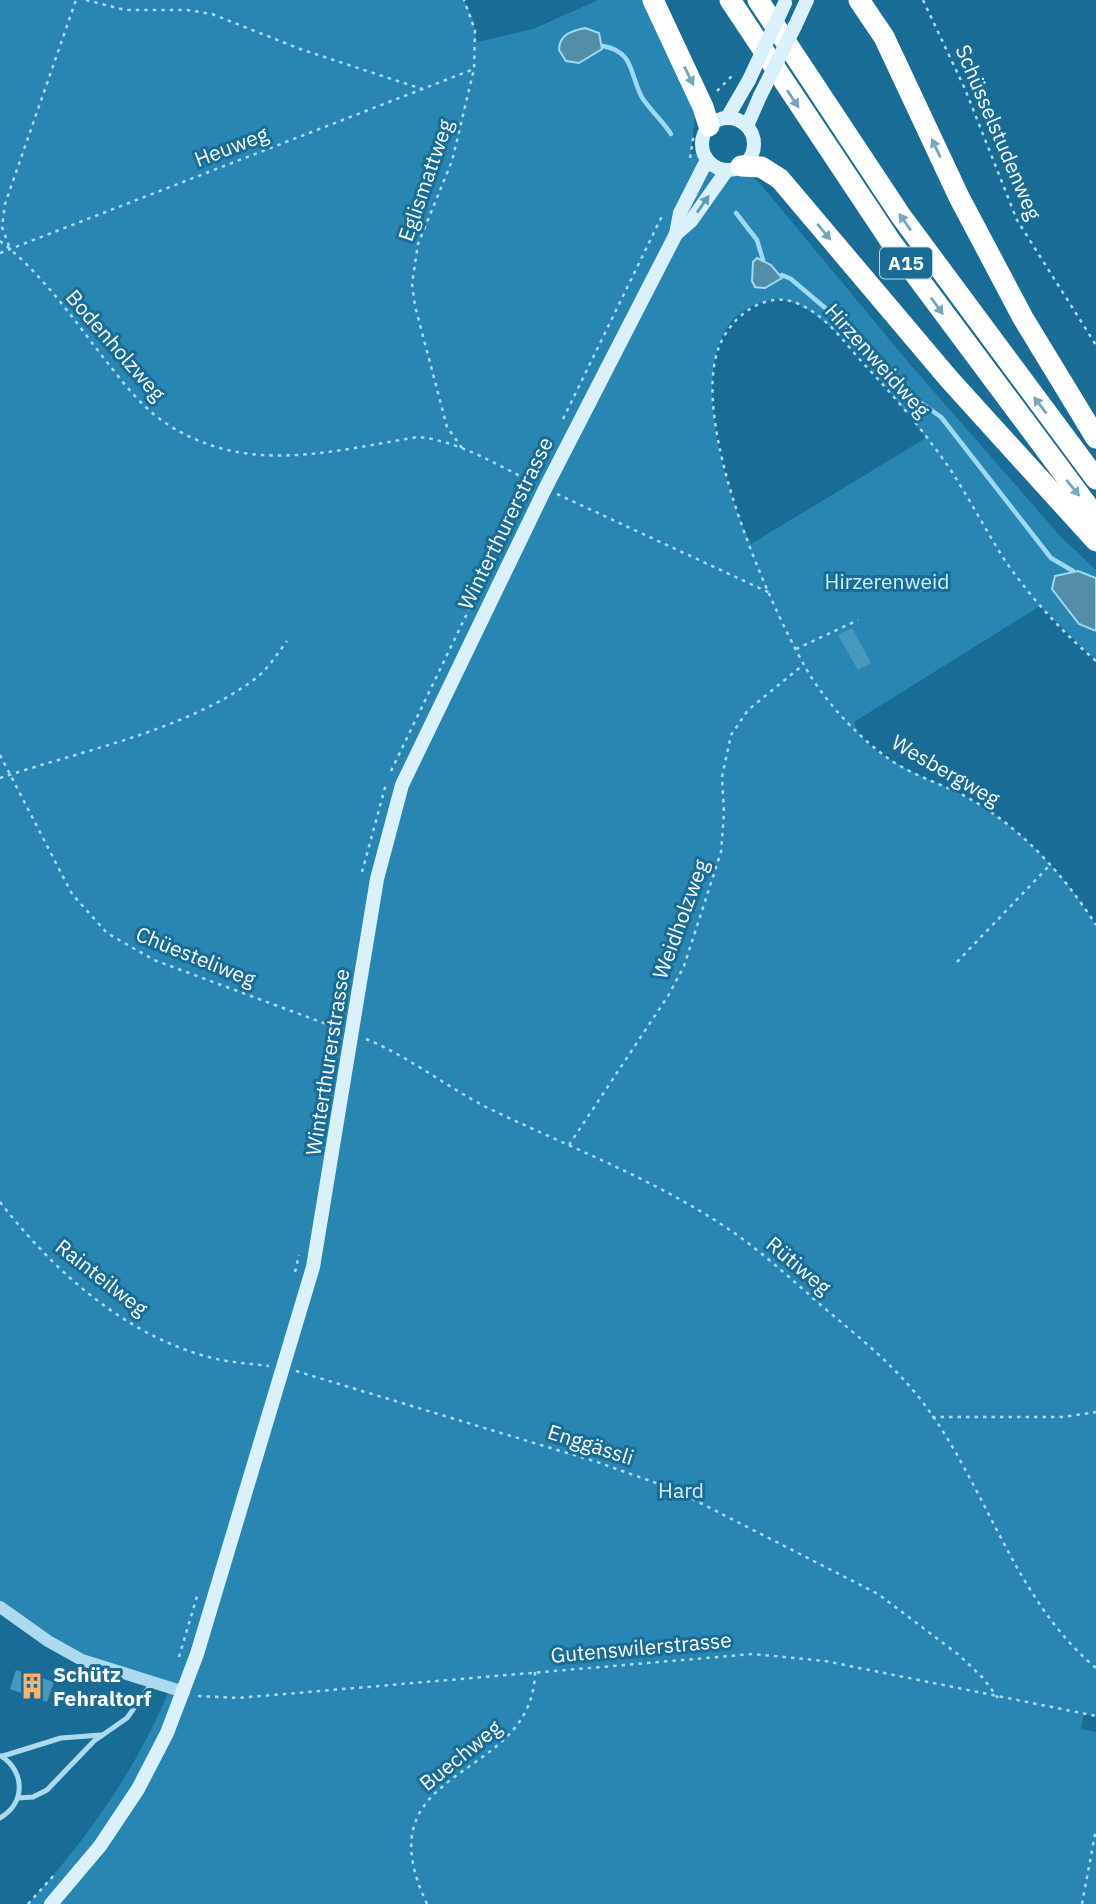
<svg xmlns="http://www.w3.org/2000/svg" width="1096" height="1904" font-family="'IBM Plex Sans',sans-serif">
<rect width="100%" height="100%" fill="#196c96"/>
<path fill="#2986b2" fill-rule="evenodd" d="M 0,0 L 464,0 L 472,16 L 477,42 L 533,29 L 598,0 L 645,0 L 695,115 L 691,154 L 704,154 L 720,169 L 741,166 L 762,186 L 909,363 L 1061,537 L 1096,570 L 1096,661 L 1040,606 L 854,722 C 859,744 890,760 909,770 C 926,779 945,786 962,795 C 1018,824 1063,872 1096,925 L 1096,1716 L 1084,1714 L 1081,1729 L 1096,1732 L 1096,1904 L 28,1904 C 87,1839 136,1771 170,1688 L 114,1671 L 0,1607 ZM 777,299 C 826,301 896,399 926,438 L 751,544 C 722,485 669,311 777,299 Z"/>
<g fill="#548da8" stroke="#9ed9f3" stroke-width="2">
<path d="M 585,28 L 599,33 L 602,49 L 579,63 L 566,61 L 559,50 C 559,34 572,31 585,28 Z"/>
<path d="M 757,258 L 771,265 L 782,278 L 765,288 L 755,287 L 752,281 L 753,262 Z"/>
<path d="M 1078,571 L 1096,578 L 1096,631 L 1079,624 L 1052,589 L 1055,576 Z"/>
</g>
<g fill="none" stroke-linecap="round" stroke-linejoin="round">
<g stroke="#9ed9f3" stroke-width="4.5">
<path d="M 603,46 C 636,52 629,76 643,99 C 651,111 663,121 671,134"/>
<path d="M 736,213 L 757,240 L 763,260"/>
<path d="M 782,275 L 791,279 L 837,318 L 901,389 L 941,417 L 1051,558 L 1073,571"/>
</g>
</g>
<g fill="#4698be">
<path d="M 852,628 L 871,663 L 858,670 L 838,635 Z"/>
<path d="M 16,1670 L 54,1682 L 47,1702 L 10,1689 Z"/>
</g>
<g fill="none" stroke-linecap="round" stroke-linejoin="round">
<g stroke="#acdaf0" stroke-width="2.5" stroke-dasharray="3.5 5" stroke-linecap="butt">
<path d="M 86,0 L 125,10 L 187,10 L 212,14 L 300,49 L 422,89"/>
<path d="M 923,0 L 965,89 L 1017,220 L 1096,345"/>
<path d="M 717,91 L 734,74"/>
<path d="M 690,158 L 694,133"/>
<path d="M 0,241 C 39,271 70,314 99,352 C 119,377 138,404 164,422 C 245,477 331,451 418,437 C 459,441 495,464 532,482"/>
<path d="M 9,246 L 2,227 L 5,204 L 76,0"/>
<path d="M 0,253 L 474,69"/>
<path d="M 563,419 L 663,214"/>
<path d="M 462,448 L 447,427 L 415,306 L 412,284 L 418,244 L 452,161 L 474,69 L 475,30 L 464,0"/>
<path d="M 557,494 L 770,593"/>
<path d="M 796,649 L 858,620"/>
<path d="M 1096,661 C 1061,631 1030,597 1004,559 C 985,529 969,498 950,469 C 924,431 894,396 863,363 C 844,342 827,317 801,305 C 768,288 731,315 719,347 C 690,422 765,595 803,663 C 821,697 854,733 885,756 C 907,773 936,782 961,794 C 1017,823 1062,872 1096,925"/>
<path d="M 0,755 L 72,894 L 107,933 L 154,960 L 337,1028"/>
<path d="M 391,771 L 487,572"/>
<path d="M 0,778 C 80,751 188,730 256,678 C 269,668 277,654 287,641"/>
<path d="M 362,872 L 386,784"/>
<path d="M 957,962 L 1050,865"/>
<path d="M 366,1039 C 410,1057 448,1088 490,1109 C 569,1147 654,1179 727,1228 C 763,1252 795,1283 829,1312 C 860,1338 891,1363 917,1395 C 985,1479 1011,1597 1096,1668"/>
<path d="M 569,1145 L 668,996 L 684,966 L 721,852 L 724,812 L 722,777 L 731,735 L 748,710 L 803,665"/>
<path d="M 0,1202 C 55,1273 131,1341 221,1360 C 237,1363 253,1364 269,1366"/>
<path d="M 295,1272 L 299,1255"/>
<path d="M 296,1371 L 597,1462 L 673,1489 L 878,1594 L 959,1655 L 983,1678 L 998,1698"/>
<path d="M 932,1417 L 1063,1417 L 1096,1412"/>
<path d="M 179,1657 L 198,1593"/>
<path d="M 198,1696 L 238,1698 L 753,1654 L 825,1661 L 1096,1716"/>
<path d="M 28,1904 L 55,1874"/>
<path d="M 427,1904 C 359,1761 533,1785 535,1672"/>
<path d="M 1082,1904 L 1096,1829"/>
</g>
<g stroke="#acdaf0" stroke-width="5">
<path d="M 3,1756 L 61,1738 L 101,1735"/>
<path d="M 18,1798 L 33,1797 L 47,1790 L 94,1741 L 127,1718 L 152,1683"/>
<path d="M 0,1818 C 26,1803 25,1771 1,1756"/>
</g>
<path stroke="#acdaf0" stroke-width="12" d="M 0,1607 L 48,1641 L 82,1660 L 184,1692"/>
<g stroke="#daf0fb" stroke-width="14">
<path d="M 795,26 L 807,0"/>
<path d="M 727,118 L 749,80"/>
<circle cx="728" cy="144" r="26"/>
<path d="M 747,126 L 760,96"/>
<path d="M 676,234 L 691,221 L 727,170"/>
<path d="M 51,1904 L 100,1846 L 138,1789 L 167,1733 L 197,1654 L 313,1267 L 377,879 L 402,785 L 545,489 L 676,234 L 680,213 L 707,160"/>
</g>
<g stroke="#fff" stroke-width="21">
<path d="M 653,0 L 703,107 L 709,126"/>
<path d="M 730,0 L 891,242 L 1096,517"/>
<path d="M 758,0 L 901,216 L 1096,479"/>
<path d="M 859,0 L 884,37 L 959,197 L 1023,318 L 1096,438"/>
<path d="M 741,166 L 761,167 L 780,179 L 949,379 L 1096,541"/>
</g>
<g stroke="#daf0fb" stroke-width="14">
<path d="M 749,80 L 785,3"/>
<path d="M 760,96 L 795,26"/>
</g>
</g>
<defs><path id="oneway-solid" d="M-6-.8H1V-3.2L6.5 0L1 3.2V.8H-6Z" transform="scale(1.75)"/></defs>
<g fill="#75a7c0">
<use href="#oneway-solid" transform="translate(689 76) rotate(64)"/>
<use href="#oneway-solid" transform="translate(793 99) rotate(56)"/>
<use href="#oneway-solid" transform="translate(936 148) rotate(-115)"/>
<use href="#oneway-solid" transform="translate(905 222) rotate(-125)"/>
<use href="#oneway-solid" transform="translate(824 232) rotate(50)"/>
<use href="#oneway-solid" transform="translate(937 306) rotate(54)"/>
<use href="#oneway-solid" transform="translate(1040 405) rotate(-127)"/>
<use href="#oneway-solid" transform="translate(1073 488) rotate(51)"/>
</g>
<use fill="#5d9ab9" href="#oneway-solid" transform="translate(703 204) rotate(-55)"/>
<defs>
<g id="building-bare" transform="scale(2.1)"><path d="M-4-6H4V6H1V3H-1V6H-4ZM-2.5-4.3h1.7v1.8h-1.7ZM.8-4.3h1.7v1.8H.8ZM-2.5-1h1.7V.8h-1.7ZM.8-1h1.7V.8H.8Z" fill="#ffb26b" stroke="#196c96" stroke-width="2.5" paint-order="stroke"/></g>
</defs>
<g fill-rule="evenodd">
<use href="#building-bare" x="32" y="1686"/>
</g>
<g text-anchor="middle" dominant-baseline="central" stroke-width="6" stroke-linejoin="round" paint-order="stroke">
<rect fill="#196c96" stroke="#bad3e0" stroke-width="2" x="880" y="247.5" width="52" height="31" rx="5"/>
<g font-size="19" font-weight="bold" fill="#fff">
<text x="906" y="263">A15</text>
</g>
<g font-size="21" fill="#fff" stroke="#196c96">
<text transform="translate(999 132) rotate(67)">Schüsselstudenweg</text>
<text transform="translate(231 146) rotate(-21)">Heuweg</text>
<text transform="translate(425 180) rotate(-71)">Eglismattweg</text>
<text transform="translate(116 345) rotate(49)">Bodenholzweg</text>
<text transform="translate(878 360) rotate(48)">Hirzenweidweg</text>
<text transform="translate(505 523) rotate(-64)">Winterthurerstrasse</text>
<text transform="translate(946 770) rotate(30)">Wesbergweg</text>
<text transform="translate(680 919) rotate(-70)">Weidholzweg</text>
<text transform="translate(196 956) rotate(22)">Chüesteliweg</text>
<text transform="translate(327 1062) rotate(-81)">Winterthurerstrasse</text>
<text transform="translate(799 1265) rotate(40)">Rütiweg</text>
<text transform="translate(102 1277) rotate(38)">Rainteilweg</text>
<text transform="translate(591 1444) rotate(18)">Enggässli</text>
<text transform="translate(641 1647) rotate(-5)">Gutenswilerstrasse</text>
<text transform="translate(460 1755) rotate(-39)">Buechweg</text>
</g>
<g font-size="21" fill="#d3eefb" stroke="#196c96">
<text x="887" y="581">Hirzerenweid</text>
<text x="681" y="1490">Hard</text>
</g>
<g font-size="21" font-weight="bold" fill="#fff" stroke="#196c96" text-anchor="start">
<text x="53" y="1674">Schütz<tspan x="53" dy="24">Fehraltorf</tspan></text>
</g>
</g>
</svg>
